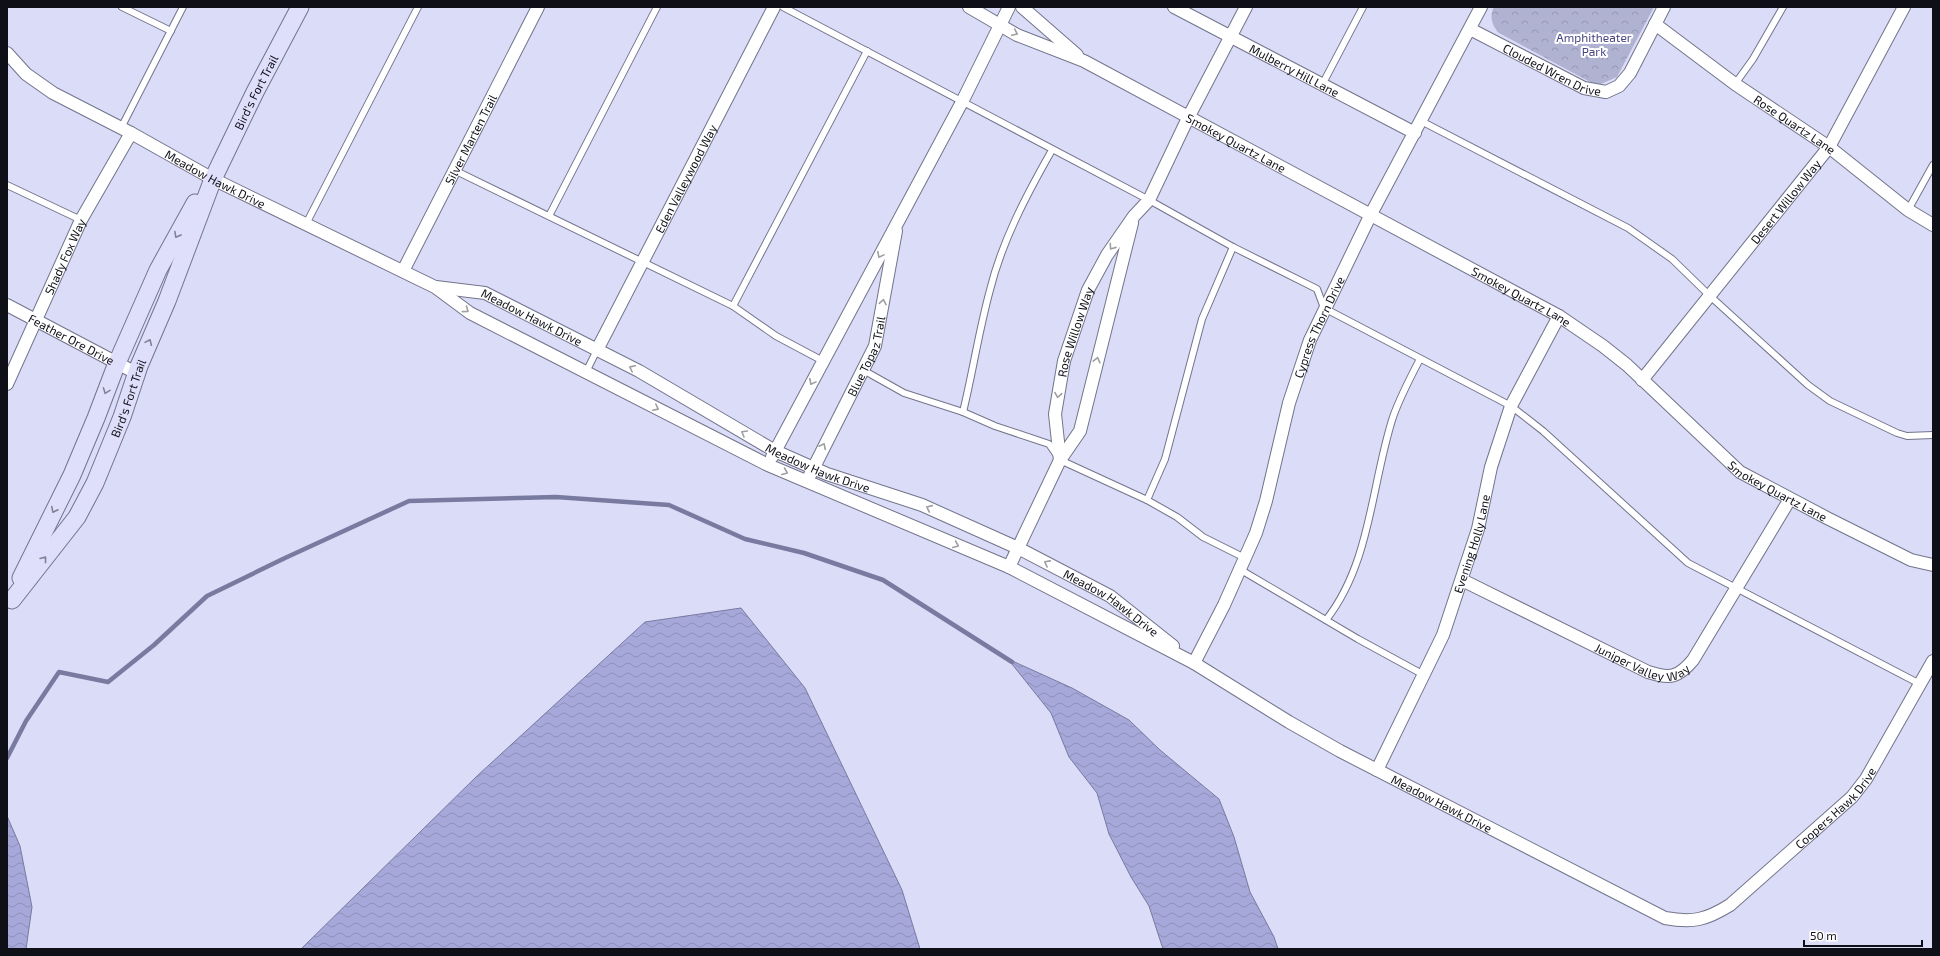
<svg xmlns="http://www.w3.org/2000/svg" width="1940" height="956" font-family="'Exo 2',sans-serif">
<defs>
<pattern id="forest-crowns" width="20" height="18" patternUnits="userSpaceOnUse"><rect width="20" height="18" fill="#b0b2d1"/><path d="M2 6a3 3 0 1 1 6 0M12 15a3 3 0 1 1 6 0" fill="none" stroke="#9698b3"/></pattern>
<pattern id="water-waves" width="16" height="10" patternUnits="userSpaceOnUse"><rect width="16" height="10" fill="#a6a8da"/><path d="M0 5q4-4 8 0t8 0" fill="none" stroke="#8e8fba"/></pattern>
</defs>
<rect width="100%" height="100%" fill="#dbdcf7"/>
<path fill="url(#forest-crowns)" d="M 1494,7 L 1654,7 L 1617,77 L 1601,84 L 1592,83 L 1499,33 C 1492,25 1489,17 1494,7 Z"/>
<g fill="url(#water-waves)" stroke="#797aa0">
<path d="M 741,608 L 805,688 L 902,890 L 920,949 L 301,949 L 477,776 L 645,622 Z"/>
<path d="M 1008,659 L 1072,688 L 1129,720 L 1160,750 L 1219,799 L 1234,837 L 1250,892 L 1274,937 L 1278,949 L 1163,949 L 1149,906 L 1131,877 L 1109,834 L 1097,793 L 1069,757 L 1051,713 Z"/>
<path d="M 7,816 L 20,846 L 32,907 L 26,949 L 7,949 Z"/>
</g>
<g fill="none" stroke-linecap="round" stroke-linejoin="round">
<path stroke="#797aa0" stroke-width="4.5" d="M 7,758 L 26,721 L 59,672 L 108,682 L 154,645 L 207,596 L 285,558 L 409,501 L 556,497 L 669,505 L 745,539 L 804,553 L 883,580 L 1012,662"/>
<g stroke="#72748b" stroke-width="8">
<g id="lane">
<path d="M 122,7 L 171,31"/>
<path d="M 783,7 L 1149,200 L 1233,247 L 1317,289 L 1324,308 L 1511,406 L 1543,431 L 1688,563 L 1920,684"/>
<path d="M 1735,84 L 1753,59 L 1783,7"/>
<path d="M 1322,85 L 1363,7"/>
<path d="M 1421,121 L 1628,228 L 1672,259 L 1710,296 L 1808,385 L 1830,401 L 1897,433 L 1907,436 L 1933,435"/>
<path d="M 121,128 L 183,7"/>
<path d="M 454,170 L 733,306 L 776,336 L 823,361"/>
<path d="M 7,185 L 81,220"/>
<path d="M 1908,210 L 1933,165"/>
<path d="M 549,216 L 657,7"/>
<path d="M 306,224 L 418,7"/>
<path d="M 733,306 L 867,51"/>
<path d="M 863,370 L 904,393 L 963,412 L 995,426 L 1049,444 L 1060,460 L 1147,500 L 1177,517 L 1203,537 L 1245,558"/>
<path d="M 586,372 L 597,350"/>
<path d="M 963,412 C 973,371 979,330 990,290 C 1002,241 1027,194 1052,150"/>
<path d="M 1147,500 L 1165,459 L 1202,319 L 1233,247"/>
<path d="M 1241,570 L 1358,639 L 1424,675"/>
<path d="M 1326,620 C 1371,563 1371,485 1393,417 C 1400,397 1410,378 1420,359"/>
</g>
</g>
<g stroke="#72748b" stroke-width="14">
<g id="street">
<path id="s1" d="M 969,7 L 1017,35 L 1084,61 L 1559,316 L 1603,346 L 1627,365 L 1740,472 L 1827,518 L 1911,560 L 1933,565"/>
<path d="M 1022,7 L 1077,55"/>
<path id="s2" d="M 1174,7 L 1415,133"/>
<path id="s3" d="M 1655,24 L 1735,84 L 1829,147 L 1908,210 L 1933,225"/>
<path id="s4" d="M 1470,29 L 1584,88 L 1606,92 L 1619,86 L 1630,73 L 1664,7"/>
<path id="s5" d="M 7,53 L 26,74 L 53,93 L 131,133 L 213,179 L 435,287 L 470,313 L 768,465 L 1009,567 L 1194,663 L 1289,722 L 1340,751 L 1665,918 C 1693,923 1706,920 1730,905 L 1852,797 L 1866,779 L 1933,661"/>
<path id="s6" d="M 403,271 L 538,7"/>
<path id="s7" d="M 436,287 L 485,293 L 639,371 L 775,451 L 827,474 L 922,505 L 1018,548 L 1110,596 L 1173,646"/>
<path id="s8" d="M 7,305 L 136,373"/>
<path id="s9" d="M 597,350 L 774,7"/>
<path id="s10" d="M 1642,380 L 1829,147 L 1904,7"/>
<path id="s11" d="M 7,384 L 81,220 L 131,133"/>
<path d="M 772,457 L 962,102 L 1009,7"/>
<path id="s12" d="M 1060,460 L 1055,414 L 1064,361 L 1088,290 L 1107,255 L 1134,216 L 1149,200 L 1188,118 L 1246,7"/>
<path id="s13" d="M 810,475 L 875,346 L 896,231"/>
<path d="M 1009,567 L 1060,460 L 1080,431 L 1132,223"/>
<path id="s14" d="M 1462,580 L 1648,672 C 1670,679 1678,678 1693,660 L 1790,499"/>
<path id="s15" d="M 1194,663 L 1224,605 L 1256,533 L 1266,501 L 1289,403 L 1310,340 L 1371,214 L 1481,7"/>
<path id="s16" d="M 1377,770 L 1443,635 L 1478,529 L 1491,467 L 1511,406 L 1559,316"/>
</g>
</g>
<g stroke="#72748b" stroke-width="19">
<g id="secondary">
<path d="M 21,578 L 72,475 L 96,418 L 117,363 L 158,270 L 195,203"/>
<path id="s17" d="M 12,600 L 77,517 L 95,483 L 122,417 L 139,366 L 167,301 L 213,179 L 255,92 L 300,7"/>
</g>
</g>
<use href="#lane" stroke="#fff" stroke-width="6"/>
<use href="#street" stroke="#fff" stroke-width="12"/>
<use href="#secondary" stroke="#dfdffc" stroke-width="17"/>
</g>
<defs><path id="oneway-chevron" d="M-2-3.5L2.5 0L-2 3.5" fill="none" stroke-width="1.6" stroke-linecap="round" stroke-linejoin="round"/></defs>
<g stroke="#9f9fa3">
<use href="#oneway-chevron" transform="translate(1015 33) rotate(25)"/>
<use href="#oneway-chevron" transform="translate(1112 247) rotate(125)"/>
<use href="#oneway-chevron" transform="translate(880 255) rotate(118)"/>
<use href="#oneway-chevron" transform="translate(883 302) rotate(-79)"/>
<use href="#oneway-chevron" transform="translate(466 310) rotate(36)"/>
<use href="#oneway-chevron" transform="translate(1097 360) rotate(-76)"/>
<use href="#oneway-chevron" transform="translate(632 368) rotate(-153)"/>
<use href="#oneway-chevron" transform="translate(812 382) rotate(118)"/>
<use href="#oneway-chevron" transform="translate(1058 395) rotate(99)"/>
<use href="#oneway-chevron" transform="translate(656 408) rotate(27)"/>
<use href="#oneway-chevron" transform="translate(744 433) rotate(-150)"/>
<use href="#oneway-chevron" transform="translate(823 446) rotate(-63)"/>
<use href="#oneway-chevron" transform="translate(785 472) rotate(23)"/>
<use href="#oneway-chevron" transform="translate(929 508) rotate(-156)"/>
<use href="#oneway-chevron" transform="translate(956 545) rotate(23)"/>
<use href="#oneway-chevron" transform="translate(1047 563) rotate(-152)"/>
</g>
<g stroke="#818195">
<use href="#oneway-chevron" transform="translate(177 235) rotate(119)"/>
<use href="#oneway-chevron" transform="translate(149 342) rotate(-66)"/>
<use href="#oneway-chevron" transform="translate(106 391) rotate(111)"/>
<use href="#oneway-chevron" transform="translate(54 510) rotate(117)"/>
<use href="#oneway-chevron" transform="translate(44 559) rotate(-52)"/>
</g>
<g text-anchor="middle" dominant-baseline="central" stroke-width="4" stroke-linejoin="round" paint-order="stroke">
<g font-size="12" fill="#474583" stroke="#fff">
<text x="1594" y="37">Amphitheater<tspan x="1594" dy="14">Park</tspan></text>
</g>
<g font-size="12" fill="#0f0f18" stroke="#fff">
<text stroke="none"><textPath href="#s4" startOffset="92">Clouded Wren Drive</textPath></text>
<text stroke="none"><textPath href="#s2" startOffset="136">Mulberry Hill Lane</textPath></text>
<text stroke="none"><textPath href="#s17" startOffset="567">Bird's Fort Trail</textPath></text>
<text stroke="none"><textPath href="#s3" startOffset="172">Rose Quartz Lane</textPath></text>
<text stroke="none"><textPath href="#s6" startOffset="148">Silver Marten Trail</textPath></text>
<text stroke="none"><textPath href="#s1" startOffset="300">Smokey Quartz Lane</textPath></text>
<text stroke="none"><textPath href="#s5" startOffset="245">Meadow Hawk Drive</textPath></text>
<text stroke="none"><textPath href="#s9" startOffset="193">Eden Valleywood Way</textPath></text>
<text stroke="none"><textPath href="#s10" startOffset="229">Desert Willow Way</textPath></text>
<text stroke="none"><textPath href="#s11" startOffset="140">Shady Fox Way</textPath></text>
<text stroke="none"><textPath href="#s1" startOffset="624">Smokey Quartz Lane</textPath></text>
<text stroke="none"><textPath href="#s7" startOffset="102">Meadow Hawk Drive</textPath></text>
<text stroke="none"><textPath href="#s15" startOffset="360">Cypress Thorn Drive</textPath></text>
<text stroke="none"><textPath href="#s12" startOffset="131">Rose Willow Way</textPath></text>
<text stroke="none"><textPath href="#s8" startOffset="73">Feather Ore Drive</textPath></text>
<text stroke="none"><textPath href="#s13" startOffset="132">Blue Topaz Trail</textPath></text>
<text stroke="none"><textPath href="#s17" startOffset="235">Bird's Fort Trail</textPath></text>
<text stroke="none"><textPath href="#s7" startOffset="426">Meadow Hawk Drive</textPath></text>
<text stroke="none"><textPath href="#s1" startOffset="948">Smokey Quartz Lane</textPath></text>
<text stroke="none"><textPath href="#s16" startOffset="246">Evening Holly Lane</textPath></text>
<text stroke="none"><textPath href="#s7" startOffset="750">Meadow Hawk Drive</textPath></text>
<text stroke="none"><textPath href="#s14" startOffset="200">Juniper Valley Way</textPath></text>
<text stroke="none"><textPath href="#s5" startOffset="1623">Meadow Hawk Drive</textPath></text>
<text stroke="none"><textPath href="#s5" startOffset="2086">Coopers Hawk Drive</textPath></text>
</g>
</g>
<rect width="1940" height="956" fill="none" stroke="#0f0f18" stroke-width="16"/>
<path d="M1804 940v6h118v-6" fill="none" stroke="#0f0f18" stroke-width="2"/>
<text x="1810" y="940" font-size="12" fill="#0f0f18" stroke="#ffffff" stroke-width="3" paint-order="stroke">50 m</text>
</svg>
